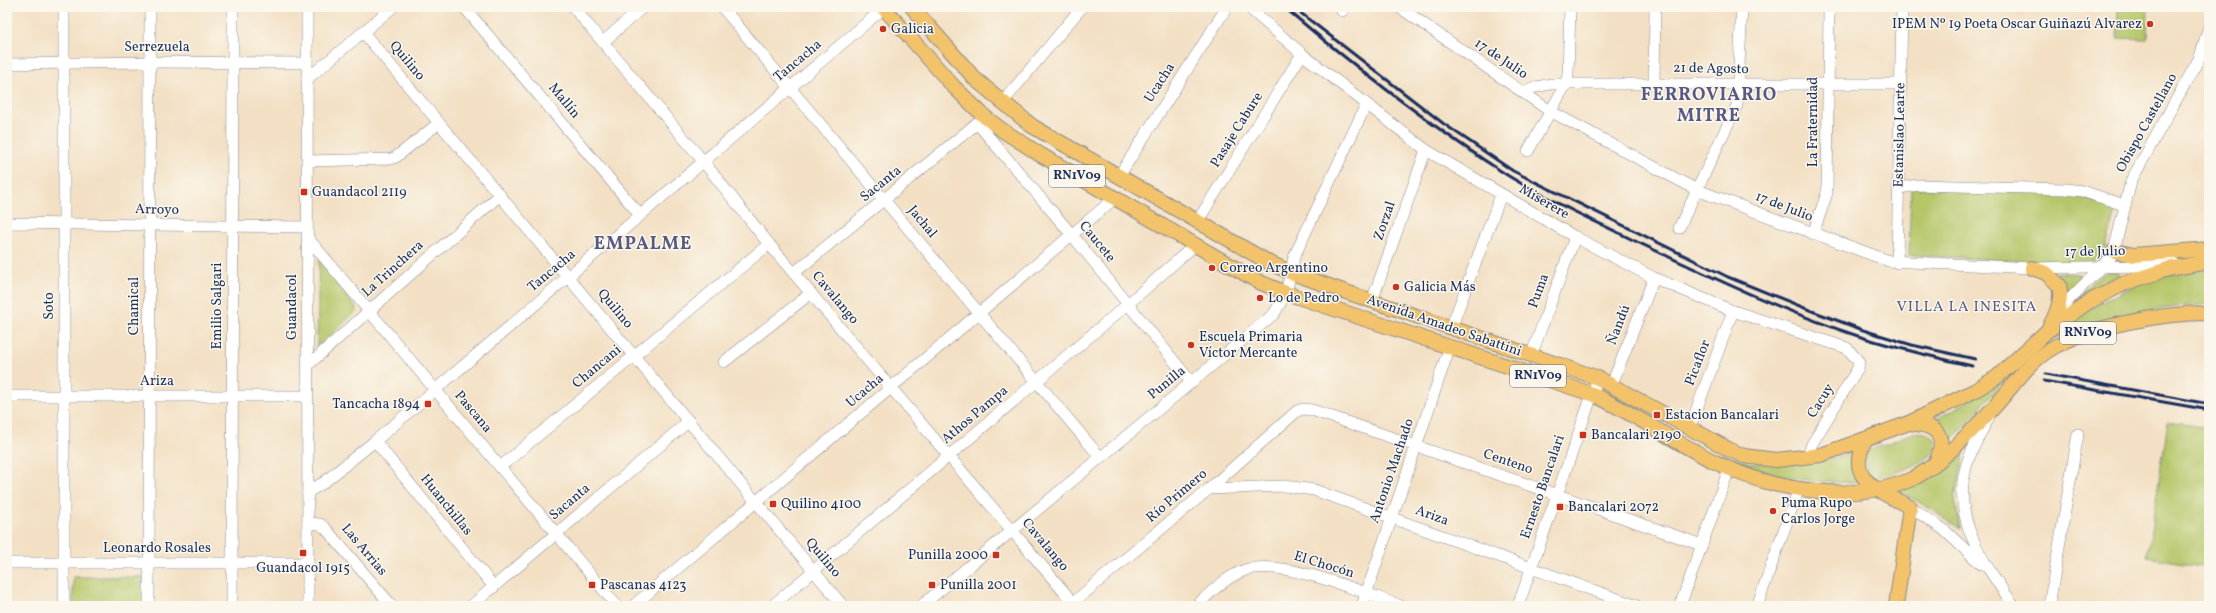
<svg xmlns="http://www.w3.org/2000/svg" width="2216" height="613" font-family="Vollkorn,serif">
<rect width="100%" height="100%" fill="#fbf7ec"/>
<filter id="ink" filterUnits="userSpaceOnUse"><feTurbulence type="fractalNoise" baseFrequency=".025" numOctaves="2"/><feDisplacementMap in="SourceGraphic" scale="8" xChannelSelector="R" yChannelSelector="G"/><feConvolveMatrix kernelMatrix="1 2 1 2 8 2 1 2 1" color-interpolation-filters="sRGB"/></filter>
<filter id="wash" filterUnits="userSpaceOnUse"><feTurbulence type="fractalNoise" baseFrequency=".012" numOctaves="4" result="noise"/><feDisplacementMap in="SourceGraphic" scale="16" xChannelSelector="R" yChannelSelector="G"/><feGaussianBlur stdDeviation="0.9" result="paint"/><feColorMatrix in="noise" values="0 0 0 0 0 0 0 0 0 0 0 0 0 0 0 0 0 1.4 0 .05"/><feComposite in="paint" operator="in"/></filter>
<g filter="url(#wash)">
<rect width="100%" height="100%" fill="#f3e0c4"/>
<g fill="#b5c669" stroke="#687a64">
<path d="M 2118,7 L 2148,7 L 2147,39 L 2117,38 Z"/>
<path d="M 1911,188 L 2051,193 L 2116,206 L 2105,253 L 2095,262 L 2082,264 L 1909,255 Z"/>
<path d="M 319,259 L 358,310 L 317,347 Z"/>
<path d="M 2209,269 L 2209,304 C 2154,307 2099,321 2048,341 L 2082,312 L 2150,278 Z"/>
<path d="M 2109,271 L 2119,272 L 2121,275 L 2108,280 L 2079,297 L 2092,281 Z"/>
<path d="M 2056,272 L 2085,275 L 2067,294 Z"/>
<path d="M 2004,380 L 1947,446 L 1942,430 L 1933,421 Z"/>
<path d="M 2168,422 L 2209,428 L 2209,567 L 2147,557 Z"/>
<path d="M 1916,432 C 1931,432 1944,442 1930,456 C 1918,466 1886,478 1871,476 C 1864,466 1863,460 1870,450 Z"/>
<path d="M 1965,445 L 1955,499 L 1960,529 L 1929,508 L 1900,491 L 1933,476 Z"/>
<path d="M 1854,452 L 1852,466 L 1859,482 C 1804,484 1774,476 1723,455 L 1751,463 L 1832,458 Z"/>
<rect x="73" y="577" width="72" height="29"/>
</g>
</g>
<g filter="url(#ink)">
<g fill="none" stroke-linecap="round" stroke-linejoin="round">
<g stroke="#878891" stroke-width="12">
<g id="minor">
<path d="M 307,7 L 308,606"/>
<path d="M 464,7 L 640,215"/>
<path d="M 573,7 L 703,161 L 769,244 L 1076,606"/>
<path d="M 722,7 L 1100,457"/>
<path d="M 1248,7 L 1302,54 L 1426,150 L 1575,237 L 1654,278 L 1733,311 L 1847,348 L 1859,362 L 1858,368 L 1812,444 L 1807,457"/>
<path d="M 1399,7 L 1550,111 L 1697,190 L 1889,261 L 2032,268 L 2145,266 L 2174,263"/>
<path d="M 1342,11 L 1344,7"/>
<path d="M 363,32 L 843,606"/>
<path d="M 603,42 L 643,7"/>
<path d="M 7,64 L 150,62 L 307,63"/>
<path d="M 307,79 L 393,7"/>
<path d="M 1654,83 L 1655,7"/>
<path d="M 1524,92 L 1532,88 L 1550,84 L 1900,84"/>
<path d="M 1002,103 L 1082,7"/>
<path d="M 977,123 L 1072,235 L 1191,382"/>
<path d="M 1528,151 L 1566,84 L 1568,75 L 1570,7"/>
<path d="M 307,161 L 391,159 L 396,157 L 439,123"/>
<path d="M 1119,176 L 1227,7"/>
<path d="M 1899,188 L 1918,185 L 2066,189 L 2082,191 L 2124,205"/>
<path d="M 1197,222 L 1302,54"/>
<path d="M 7,223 L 307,227"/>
<path d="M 1679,228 L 1737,105 L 1742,7"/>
<path d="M 1813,234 L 1827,193 L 1829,7"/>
<path d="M 307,237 L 617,606"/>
<path d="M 1897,263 L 1902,7"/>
<path d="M 794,273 L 981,120"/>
<path d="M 1372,301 L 1426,150"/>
<path d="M 2058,311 L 2110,258 L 2114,251 L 2131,181 L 2200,57 L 2209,26"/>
<path d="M 1451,328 L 1501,195"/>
<path d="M 1531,356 L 1575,237"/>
<path d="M 724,362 L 811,293"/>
<path d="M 307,366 L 500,195"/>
<path d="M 1612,384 L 1654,278"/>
<path d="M 7,396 L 307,396"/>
<path d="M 1989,417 C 1981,433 1971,449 1966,467 C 1951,519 1985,565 2014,606"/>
<path d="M 1690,427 L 1733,311"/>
<path d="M 375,441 L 494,587"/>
<path d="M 500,467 L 769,244"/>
<path d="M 1209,489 L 1285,486 L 1314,490 L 1637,606"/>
<path d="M 308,492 L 323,483 L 375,441 L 885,7"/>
<path d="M 1910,507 L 1943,529 L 1981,564"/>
<path d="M 308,523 L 320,524 L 326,529 L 392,606"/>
<path d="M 7,563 L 308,563"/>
<path d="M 64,606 L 64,7"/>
<path d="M 149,606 L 150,7"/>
<path d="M 232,606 L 233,7"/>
<path d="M 471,606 L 689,421"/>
<path d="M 633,606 L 1115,198"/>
<path d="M 772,606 L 1128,304 L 1196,244"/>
<path d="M 921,606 L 1274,314 L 1286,293 L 1294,257 L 1366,105"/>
<path d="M 1069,606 L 1209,489 L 1297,411 L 1303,409 L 1312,410 L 1702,545"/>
<path d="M 1196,606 C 1211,592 1226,577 1245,570 C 1282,558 1364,593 1401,606"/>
<path d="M 1362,606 L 1450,346"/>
<path d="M 1518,606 L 1598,378"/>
<path d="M 1680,606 L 1729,469"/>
<path d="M 1757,606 L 1799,488"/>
<path d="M 2049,606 L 2078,434"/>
</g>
</g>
<g stroke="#878891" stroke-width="16">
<g id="major">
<path d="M 883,7 L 954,87 L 985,117 L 1002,130 L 1041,155 L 1259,282 L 1286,293 L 1592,394 C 1653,422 1707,468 1774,484 C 1818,494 1869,498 1912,479 C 1940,465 1975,428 1996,405 C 2012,387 2028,363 2049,350 C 2088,326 2164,313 2209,313"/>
<path d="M 912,7 L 975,79 L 1032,126 L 1268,262 L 1292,273 L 1372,301 L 1598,378 L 1730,450 L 1744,456 L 1776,460 L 1821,455 L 1909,423 L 1974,391 L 1997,377 L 2047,331 L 2087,303 L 2125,283 L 2168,269 L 2209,262"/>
<path d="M 2114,251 L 2134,255 L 2209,249"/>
<path d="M 2032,268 L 2046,273 L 2059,285 C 2063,301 2056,314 2049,328"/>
<path d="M 1909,423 C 1936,425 1948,434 1936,462"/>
<path d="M 1865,440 C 1844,481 1881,491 1910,507 L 1896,606"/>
</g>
</g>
<use href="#minor" stroke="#fff" stroke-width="11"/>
<use href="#major" stroke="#f2c36a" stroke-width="14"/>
<g stroke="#1b2f5e" stroke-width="3">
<path d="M 1284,7 C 1355,67 1429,125 1507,175 C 1547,200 1591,219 1633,240 C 1707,275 1780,310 1858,336 C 1895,348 1934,357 1972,366"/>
<path d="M 1293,7 L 1444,124 L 1513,171 L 1728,277 L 1812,311 L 1863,330 L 1912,345 L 1975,359"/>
<path d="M 2046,374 L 2209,404"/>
<path d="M 2044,381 L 2209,410"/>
</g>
</g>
</g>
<g fill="#c8321e" stroke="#fbf7ec" stroke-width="1.5">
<circle cx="2150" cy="24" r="4"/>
<circle cx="883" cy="29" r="4"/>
<rect x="300" y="188" width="8" height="8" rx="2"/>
<circle cx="1212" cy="268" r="4"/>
<circle cx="1396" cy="287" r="4"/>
<circle cx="1260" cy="298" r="4"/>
<circle cx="1191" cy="345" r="4"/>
<rect x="424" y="400" width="8" height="8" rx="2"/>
<rect x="1653" y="411" width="8" height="8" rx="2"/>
<rect x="1579" y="431" width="8" height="8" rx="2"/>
<rect x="769" y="500" width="8" height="8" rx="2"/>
<rect x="1556" y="503" width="8" height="8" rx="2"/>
<circle cx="1773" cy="511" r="4"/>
<rect x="299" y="549" width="8" height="8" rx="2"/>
<rect x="992" y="551" width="8" height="8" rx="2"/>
<rect x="588" y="581" width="8" height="8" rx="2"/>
<rect x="928" y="581" width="8" height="8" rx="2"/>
</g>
<g text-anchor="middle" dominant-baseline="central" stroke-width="3" stroke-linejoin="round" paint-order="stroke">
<g fill="#fbf7ec" stroke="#5e6b89" stroke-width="1">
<rect x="1049" y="165" width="56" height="22" rx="3"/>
<rect x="2060" y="322" width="56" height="22" rx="3"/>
<rect x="1510" y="365" width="56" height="22" rx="3"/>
</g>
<g font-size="13" font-weight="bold" fill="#1b2f5e">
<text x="1077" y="176">RN1V09</text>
<text x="2088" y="333">RN1V09</text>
<text x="1538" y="376">RN1V09</text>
</g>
<g font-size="14" fill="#1b2f5e" stroke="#fbf7ec" text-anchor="start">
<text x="2142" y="24" text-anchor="end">IPEM Nº 19 Poeta Oscar Guiñazú Alvarez</text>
<text x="891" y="29">Galicia</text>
<text x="312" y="192">Guandacol 2119</text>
<text x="1220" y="268">Correo Argentino</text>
<text x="1404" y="287">Galicia Más</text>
<text x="1268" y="298">Lo de Pedro</text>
<text x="1199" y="337">Escuela Primaria<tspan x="1199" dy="16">Víctor Mercante</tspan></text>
<text x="420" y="404" text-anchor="end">Tancacha 1894</text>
<text x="1665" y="415">Estacion Bancalari</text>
<text x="1591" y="435">Bancalari 2190</text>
<text x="1781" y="503">Puma Rupo<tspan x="1781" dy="16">Carlos Jorge</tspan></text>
<text x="781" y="504">Quilino 4100</text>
<text x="1568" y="507">Bancalari 2072</text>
<text x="988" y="555" text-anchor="end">Punilla 2000</text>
<text x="303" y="568" text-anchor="middle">Guandacol 1915</text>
<text x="600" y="585">Pascanas 4123</text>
<text x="940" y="585">Punilla 2001</text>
</g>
<g font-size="14" fill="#1b2f5e" stroke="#fbf7ec">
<text x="157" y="47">Serrezuela</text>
<text transform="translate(1501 59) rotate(34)">17 de Julio</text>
<text transform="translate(407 61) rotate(50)">Quilino</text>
<text transform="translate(798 61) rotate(-40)">Tancacha</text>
<text transform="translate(1711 69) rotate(1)">21 de Agosto</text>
<text transform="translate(1160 83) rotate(-57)">Ucacha</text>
<text transform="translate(564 101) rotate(50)">Mallín</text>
<text transform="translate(1813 122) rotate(-90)">La Fraternidad</text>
<text transform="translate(2147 123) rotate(-61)">Obispo Castellano</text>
<text transform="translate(1237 130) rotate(-58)">Pasaje Cabure</text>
<text transform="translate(1900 135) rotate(-89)">Estanislao Learte</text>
<text transform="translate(881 184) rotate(-39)">Sacanta</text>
<text transform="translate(1544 202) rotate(30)">Miserere</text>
<text transform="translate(1784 207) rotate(21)">17 de Julio</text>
<text transform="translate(157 210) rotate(1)">Arroyo</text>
<text transform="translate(1385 221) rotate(-71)">Zorzal</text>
<text transform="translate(922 222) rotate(50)">Jachal</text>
<text transform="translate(1097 242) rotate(51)">Caucete</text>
<text transform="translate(2095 252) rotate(-1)">17 de Julio</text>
<text transform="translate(393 269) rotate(-42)">La Trinchera</text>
<text transform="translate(552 271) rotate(-40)">Tancacha</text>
<text transform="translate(1539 291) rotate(-70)">Puma</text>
<text transform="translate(835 298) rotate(50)">Cavalango</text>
<text transform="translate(49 306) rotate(-90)">Soto</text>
<text transform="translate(134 306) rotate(-90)">Chamical</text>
<text transform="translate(217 306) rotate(-90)">Emilio Salgari</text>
<text transform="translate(292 307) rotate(-90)">Guandacol</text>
<text transform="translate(615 309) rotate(50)">Quilino</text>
<text transform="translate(1619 325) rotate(-69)">Ñandú</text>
<text transform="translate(1444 326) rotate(19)">Avenida Amadeo Sabattini</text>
<text transform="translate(1698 363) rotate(-69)">Picaflor</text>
<text transform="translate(597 367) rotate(-40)">Chancani</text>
<text x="157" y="381">Ariza</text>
<text transform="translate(1167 383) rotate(-39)">Punilla</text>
<text transform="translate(865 391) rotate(-40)">Ucacha</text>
<text transform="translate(1821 401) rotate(-58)">Cacuy</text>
<text transform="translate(473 412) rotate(50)">Pascana</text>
<text transform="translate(975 415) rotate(-40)">Athos Pampa</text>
<text transform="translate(1508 462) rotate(19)">Centeno</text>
<text transform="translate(1392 471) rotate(-71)">Antonio Machado</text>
<text transform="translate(1543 487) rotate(-71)">Ernesto Bancalari</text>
<text transform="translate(1177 496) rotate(-40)">Río Primero</text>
<text transform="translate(570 502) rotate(-40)">Sacanta</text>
<text transform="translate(446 505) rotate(51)">Huanchillas</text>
<text transform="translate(1432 516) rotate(20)">Ariza</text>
<text transform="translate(1045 545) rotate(50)">Cavalango</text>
<text x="157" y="548">Leonardo Rosales</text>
<text transform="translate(364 550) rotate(50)">Las Arrias</text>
<text transform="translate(823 558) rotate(50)">Quilino</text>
<text transform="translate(1324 565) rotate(17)">El Chocón</text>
</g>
<g font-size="15" letter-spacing="1" fill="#565985" stroke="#fbf7ec">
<text x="1967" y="307">VILLA LA INESITA</text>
</g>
<g font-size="18" font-weight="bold" letter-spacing="1" fill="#565985" stroke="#fbf7ec">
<text x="1709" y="95">FERROVIARIO<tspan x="1709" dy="21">MITRE</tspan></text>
<text x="643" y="244">EMPALME</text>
</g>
</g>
<rect width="2216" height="613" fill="none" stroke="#fbf7ec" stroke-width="24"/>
</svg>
